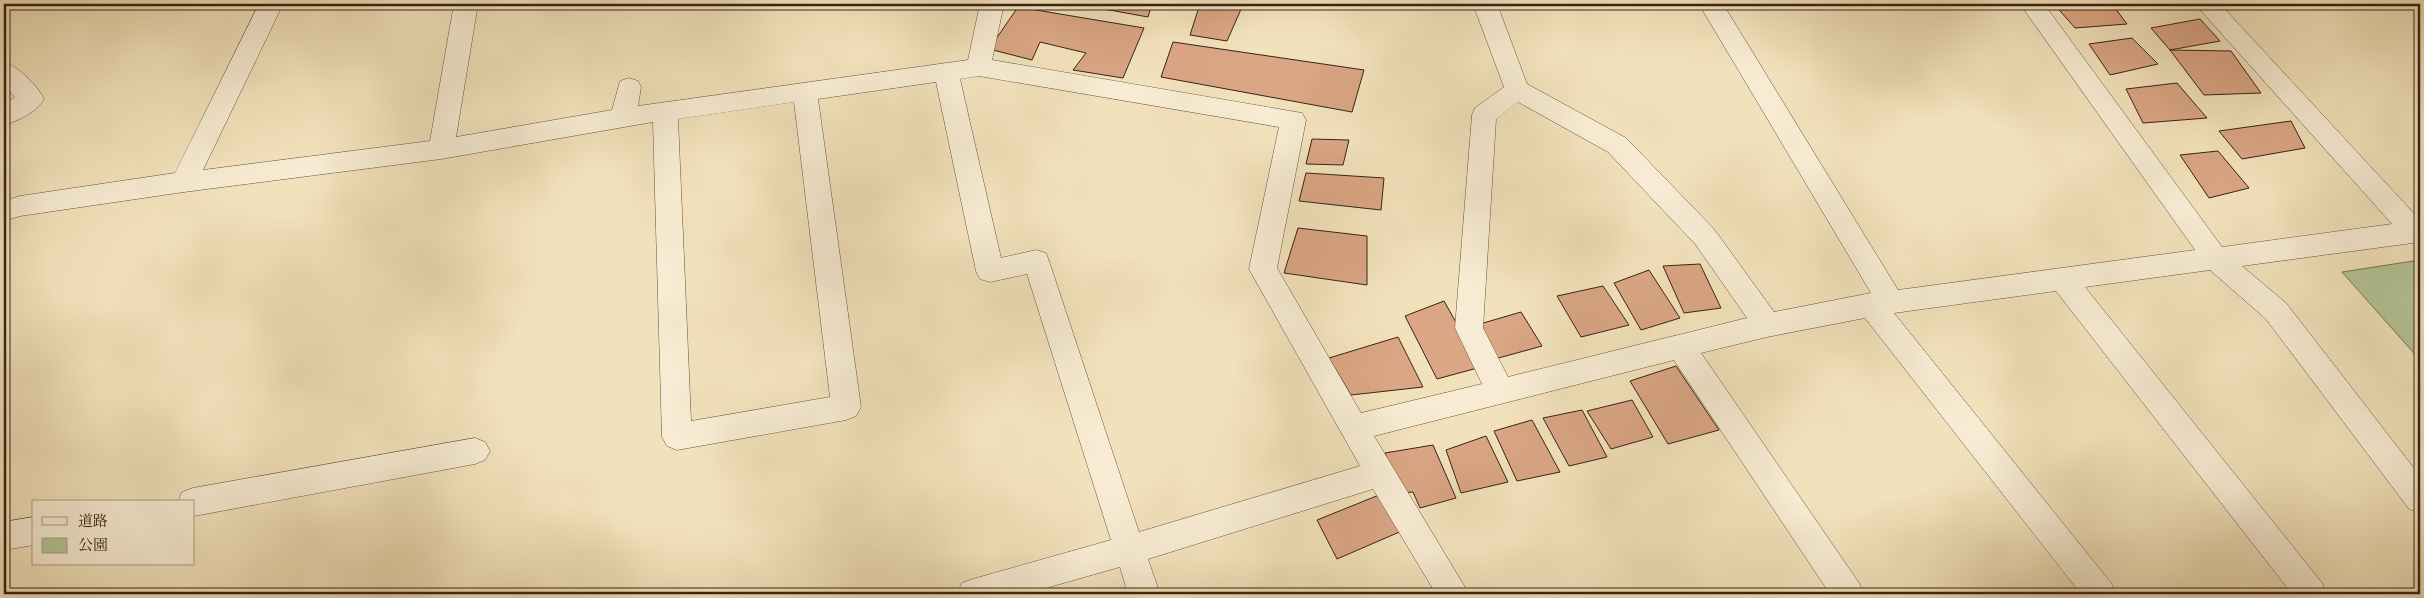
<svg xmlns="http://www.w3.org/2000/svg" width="2424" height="598" font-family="Cardo,'Noto Serif JP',serif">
<rect width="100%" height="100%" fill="#f2e2bc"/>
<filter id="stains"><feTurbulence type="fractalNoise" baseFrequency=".004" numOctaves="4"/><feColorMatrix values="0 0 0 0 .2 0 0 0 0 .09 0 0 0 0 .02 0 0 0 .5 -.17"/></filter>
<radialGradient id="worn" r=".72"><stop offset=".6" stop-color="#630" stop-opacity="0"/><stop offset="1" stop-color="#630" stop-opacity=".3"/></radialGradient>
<path fill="#b4c496" stroke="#767356" d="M 2420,260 L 2420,360 L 2342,272 Z"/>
<g fill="#daa685" stroke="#382216">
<path d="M 1076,4 L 1152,4 L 1148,17 Z"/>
<path d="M 1200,4 L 1220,4 L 1242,7 L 1227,41 L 1190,35 Z"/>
<path d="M 1340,4 L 1378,4 L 1377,9 Z"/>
<path d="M 2054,4 L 2112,4 L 2127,24 L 2075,28 Z"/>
<path d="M 1018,7 L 1144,28 L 1123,78 L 1073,70 L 1086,53 L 1040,42 L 1032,60 L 989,49 Z"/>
<path d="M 2200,19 L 2220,41 L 2170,50 L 2151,28 Z"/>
<path d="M 2132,38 L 2158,64 L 2110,75 L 2089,44 Z"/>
<path d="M 1173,42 L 1364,70 L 1352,112 L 1161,77 Z"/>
<path d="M 2170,50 L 2231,51 L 2261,93 L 2204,95 Z"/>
<path d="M 2177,83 L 2207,118 L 2143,123 L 2126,89 Z"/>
<path d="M 2291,121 L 2305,148 L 2242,159 L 2219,131 Z"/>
<path d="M 1312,139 L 1349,140 L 1343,165 L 1306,164 Z"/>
<path d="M 2218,151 L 2249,188 L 2209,198 L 2180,155 Z"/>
<path d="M 1306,173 L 1384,178 L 1381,210 L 1299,201 Z"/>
<path d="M 1298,228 L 1367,236 L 1367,285 L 1284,273 Z"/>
<path d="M 1700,264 L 1721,308 L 1684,313 L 1663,266 Z"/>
<path d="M 1649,270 L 1680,318 L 1641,330 L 1614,283 Z"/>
<path d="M 1603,286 L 1629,325 L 1581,337 L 1557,296 Z"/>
<path d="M 1444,301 L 1481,367 L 1437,379 L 1405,316 Z"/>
<path d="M 1521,312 L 1542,346 L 1495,359 L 1473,326 Z"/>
<path d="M 1398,337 L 1423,387 L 1351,395 L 1329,358 Z"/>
<path d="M 1676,366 L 1719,430 L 1668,444 L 1630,381 Z"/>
<path d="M 1632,400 L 1653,437 L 1611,449 L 1587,411 Z"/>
<path d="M 1582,410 L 1607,457 L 1569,466 L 1543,418 Z"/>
<path d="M 1532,420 L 1560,472 L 1517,481 L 1494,431 Z"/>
<path d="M 1486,436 L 1508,482 L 1461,493 L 1446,450 Z"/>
<path d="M 1433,445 L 1456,498 L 1420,508 L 1413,492 L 1400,493 L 1385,453 Z"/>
<path d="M 1384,493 L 1404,530 L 1337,559 L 1317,520 Z"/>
</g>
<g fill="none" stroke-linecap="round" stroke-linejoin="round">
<g stroke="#665240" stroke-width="1">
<g id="minor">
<path d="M 259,4 L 283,4 L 203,170 L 430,141 L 454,4 L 478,4 L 456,137 L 612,110 L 620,81 L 629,78 L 638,81 L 641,87 L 638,106 L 968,60 L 980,4 L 1004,4 L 992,60 L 1302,113 L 1306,120 L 1277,268 L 1361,413 L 1482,384 L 1455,328 L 1472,115 L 1475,108 L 1504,87 L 1473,4 L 1497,4 L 1527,84 L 1626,138 L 1714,229 L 1774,312 L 1871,293 L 1699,4 L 1723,4 L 1898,290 L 2195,250 L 2020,4 L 2044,4 L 2222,247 L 2392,224 L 2195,4 L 2220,4 L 2420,220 L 2420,242 L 2242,266 L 2286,303 L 2420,476 L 2420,513 L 2409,509 L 2266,319 L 2210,270 L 2085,287 L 2322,583 L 2327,594 L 2292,594 L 2056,291 L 1894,313 L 2111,583 L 2116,594 L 2081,594 L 1865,318 L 1767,337 L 1701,353 L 1859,583 L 1864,594 L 1830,594 L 1674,360 L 1374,436 L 1469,594 L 1436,594 L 1373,489 L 1148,559 L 1160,594 L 1128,594 L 1120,567 L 1025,594 L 957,594 L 962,583 L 973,579 L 1111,540 L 1027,274 L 990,282 L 980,279 L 976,271 L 936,82 L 818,99 L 861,407 L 856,416 L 846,420 L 677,450 L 667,446 L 662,437 L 653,122 L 441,159 L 184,192 L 20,216 L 4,221 L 4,201 L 20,196 L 175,173 ZM 979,76 L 1279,127 L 1249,269 L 1360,466 L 1139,532 L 1049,261 L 1046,253 L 1036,250 L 1001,258 L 960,79 ZM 794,102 L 830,397 L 691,421 L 678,119 ZM 1518,102 L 1608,152 L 1696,245 L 1747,318 L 1508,377 L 1483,328 L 1496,119 Z"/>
<path d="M 4,62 C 19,67 37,85 44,99 C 37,112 18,121 4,125 L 4,104 L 15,97 L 4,86 Z"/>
<path d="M 475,438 L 485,442 L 490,451 L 485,460 L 475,464 L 194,516 L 194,502 L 178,502 L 182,492 L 193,488 Z"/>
<path d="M 34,517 L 34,545 L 4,550 L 4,522 Z"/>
</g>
</g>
<use href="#minor" fill="#f7ecd3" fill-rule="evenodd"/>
</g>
<rect width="2424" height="598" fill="none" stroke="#f2e2bc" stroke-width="20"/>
<rect x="5" y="5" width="2414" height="588" fill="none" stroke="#382216" stroke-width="2.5"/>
<rect x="10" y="10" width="2404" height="578" fill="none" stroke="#382216"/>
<rect x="32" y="500" width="162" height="65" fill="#f7ecd3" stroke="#ab9b87"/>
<rect x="42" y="517" width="25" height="8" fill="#f7ecd3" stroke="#ab9b87"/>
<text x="78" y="526" font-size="15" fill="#382216">道路</text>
<rect x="42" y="538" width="25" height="15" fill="#b4c496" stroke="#ab9b87"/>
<text x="78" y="550" font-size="15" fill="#382216">公園</text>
<rect width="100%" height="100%" filter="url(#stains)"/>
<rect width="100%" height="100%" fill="url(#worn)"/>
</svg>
